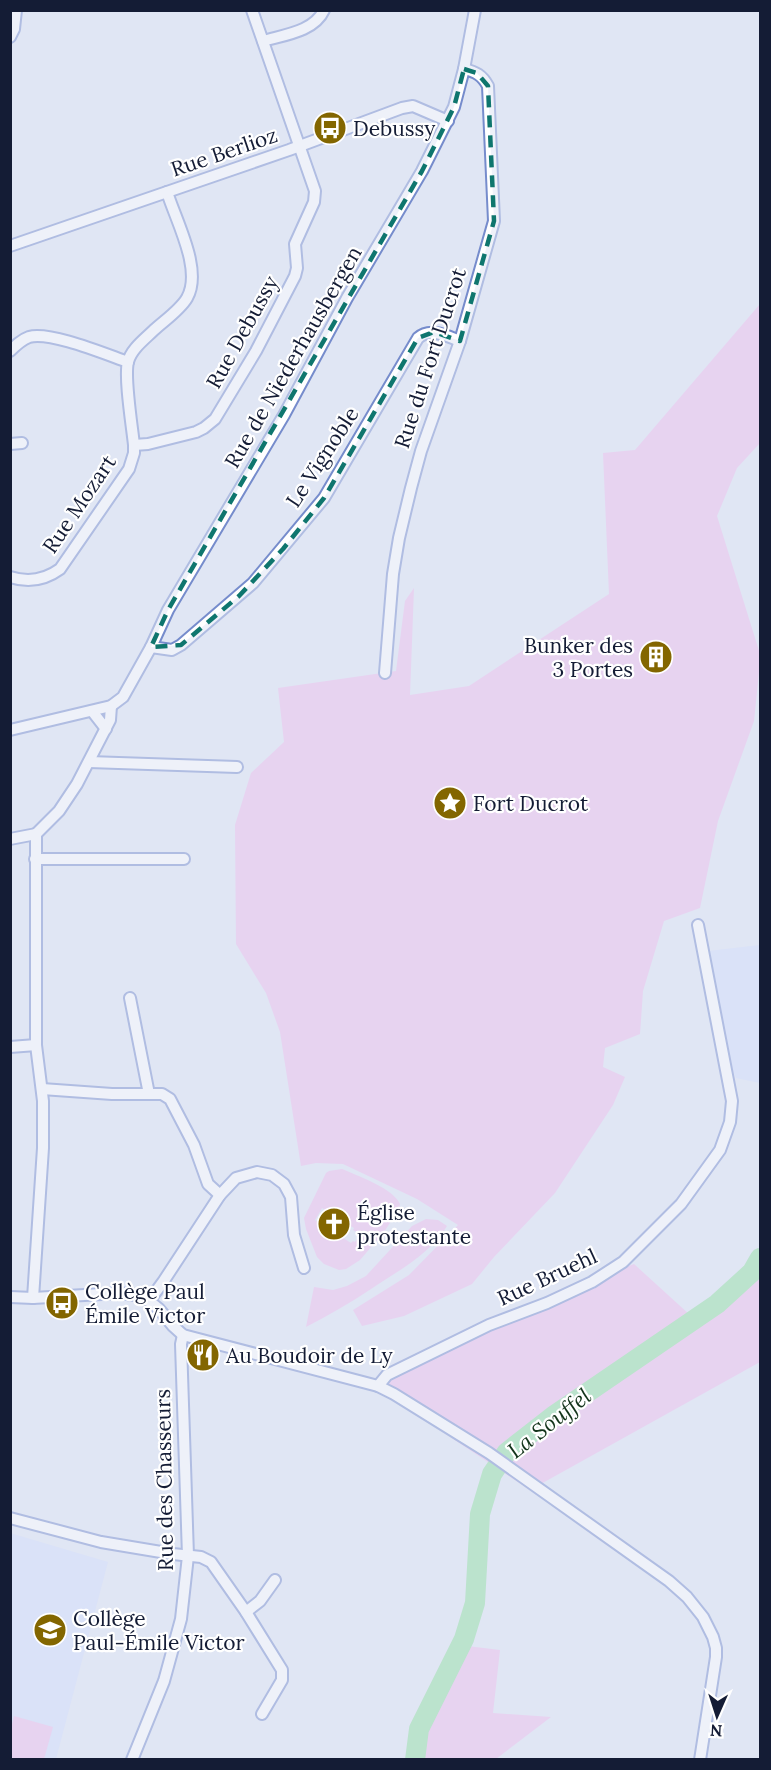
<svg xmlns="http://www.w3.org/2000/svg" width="771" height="1770" font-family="Lora,serif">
<rect width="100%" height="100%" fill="#e0e6f4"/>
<g fill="#d2ddfc">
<path d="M 760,945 L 760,1083 L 736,1078 L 714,1027 L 708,951 Z"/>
<path d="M 10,1533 L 108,1562 L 56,1759 L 11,1759 Z"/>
</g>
<g fill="#f0bcec" fill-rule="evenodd">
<path d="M 760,304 L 760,443 L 737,468 L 717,516 L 760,654 L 760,662 L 754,721 L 718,821 L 700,908 L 664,921 L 643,991 L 640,1034 L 605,1048 L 603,1067 L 625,1077 L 613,1105 L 555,1193 L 494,1257 L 472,1284 L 404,1316 L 362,1326 L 353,1310 L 409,1275 L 458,1225 L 417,1199 L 343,1164 L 316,1163 L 301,1166 L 280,1032 L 266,993 L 236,944 L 235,825 L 251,773 L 284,742 L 278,688 L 396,671 L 405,601 L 414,588 L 410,695 L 469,686 L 609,594 L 603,453 L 635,450 Z"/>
<path d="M 342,1169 C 358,1176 393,1188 400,1204 L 399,1209 L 384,1232 L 360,1260 L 346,1269 L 339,1270 L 324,1264 L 317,1257 L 306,1229 L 304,1218 L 326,1173 L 329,1171 ZM 322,1208 L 354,1228 L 353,1230 L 360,1234 L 355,1242 L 353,1241 L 351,1243 L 315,1220 Z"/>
<path d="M 426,1219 L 438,1220 L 447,1226 C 430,1254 398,1271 371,1289 C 350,1303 329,1315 306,1327 L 314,1287 L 333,1290 L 347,1286 L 366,1276 L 412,1226 Z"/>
<path d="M 760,1256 L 760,1362 L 530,1490 L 378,1389 L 424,1352 L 540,1300 L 634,1264 L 690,1315 Z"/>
<path d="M 467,1646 L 500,1650 L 493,1713 L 551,1717 L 496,1759 L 415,1759 L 438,1697 Z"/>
<path d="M 14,1716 L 53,1727 L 44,1759 L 11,1759 L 11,1728 Z"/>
</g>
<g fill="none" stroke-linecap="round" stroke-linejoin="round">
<path stroke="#8fdf9e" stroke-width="20" d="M 415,1760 L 419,1729 L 464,1639 L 475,1603 L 480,1514 L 492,1474 L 507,1452 L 553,1416 L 717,1304 L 752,1272 L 760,1258"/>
<g stroke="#768ccc" stroke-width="14">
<g id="minor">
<path d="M 10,37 L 14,29 L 16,10"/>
<path d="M 263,41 C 283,35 314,32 324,10"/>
<path d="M 10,246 L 289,150 L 402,108 L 413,106 L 448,121"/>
<path d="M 10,351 C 16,345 21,340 29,337 C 50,331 105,354 128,362"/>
<path d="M 10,444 L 22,443"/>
<path d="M 134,445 L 148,444 L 196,432 L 204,428 L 215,419 L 256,351 L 295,276 L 297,268 L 295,244 L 314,202 L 315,191 L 252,10"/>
<path d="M 10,577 C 29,583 45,580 60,569 L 129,469 L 134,453 L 134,445 C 132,426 124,377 128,362 C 131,349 145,339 154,330 C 165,320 180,310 187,298 C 203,270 176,221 167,192"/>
<path d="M 151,647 L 172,650 L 181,645 L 253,583 L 324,498 L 418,338 C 430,327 447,336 460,341"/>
<path d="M 385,673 L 393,574 L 399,538 L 411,488 L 421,451 L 460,341 L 494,221 L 488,86 C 482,75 476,72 464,69"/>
<path d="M 92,711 L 106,729"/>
<path d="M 10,730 L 111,706 L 123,697 L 151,647 L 168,610 L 284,415 L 347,298 L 422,171 L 454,107 L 464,69 L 475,10"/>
<path d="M 89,762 L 237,767"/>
<path d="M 10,839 L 36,834"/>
<path d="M 35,859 L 184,859"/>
<path d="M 130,998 L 149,1094"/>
<path d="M 10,1047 L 36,1045"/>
<path d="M 42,1089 L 112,1094 L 162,1094 L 170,1099 L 194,1145 L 208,1184 L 220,1195"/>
<path d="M 10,1297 L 33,1298 L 119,1293 L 135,1295 L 149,1301 L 159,1309 L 173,1326 L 183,1335 L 378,1386 L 394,1394 L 489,1453 L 669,1581 L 687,1597 L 703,1617 L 713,1637 L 716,1648 L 716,1657 L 700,1760"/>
<path d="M 33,1298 L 43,1148 L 43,1101 L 36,1045 L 36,834 L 59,811 L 77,784 L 110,720 L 111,706"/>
<path d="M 149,1301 L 163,1282 L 220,1195 L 236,1178 L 257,1172 L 272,1175 L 284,1184 L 291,1197 L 294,1235 L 304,1268"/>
<path d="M 378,1386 L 387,1375 L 489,1325 L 547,1303 L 592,1282 L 623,1262 L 681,1204 L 720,1150 L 730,1122 L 732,1101 L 698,925"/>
<path d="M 10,1518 L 101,1542 L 173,1554 L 201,1557 L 211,1562 L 246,1612 L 282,1670 L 282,1680 L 262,1714"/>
<path d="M 246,1612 L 260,1601 L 275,1580"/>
<path d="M 132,1760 L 164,1681 L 181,1619 L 188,1556 L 181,1344 L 183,1335"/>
</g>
</g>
<use href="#minor" stroke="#fff" stroke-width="10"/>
</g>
<path d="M0 0H771V1770H0ZM 464,69 L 477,73 L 488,86 L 494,221 L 460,341 L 434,332 L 418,338 L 324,498 L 283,549 L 239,596 L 181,645 L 151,647 L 168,610 L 422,171 L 454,107 Z" fill="#e0e6f4" fill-opacity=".55" fill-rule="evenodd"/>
<path fill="none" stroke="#0f766e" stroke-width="4.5" stroke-dasharray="12 8" stroke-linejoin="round" d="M 464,69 L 477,73 L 488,86 L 494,221 L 460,341 L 434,332 L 418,338 L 324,498 L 283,549 L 239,596 L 181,645 L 151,647 L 168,610 L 422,171 L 454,107 Z"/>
<defs>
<g id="bus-disc" transform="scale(1.725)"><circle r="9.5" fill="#836600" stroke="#fff"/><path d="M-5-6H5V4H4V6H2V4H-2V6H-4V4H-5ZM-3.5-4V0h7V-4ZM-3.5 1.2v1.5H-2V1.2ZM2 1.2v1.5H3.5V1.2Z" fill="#fff"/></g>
<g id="building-disc" transform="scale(1.725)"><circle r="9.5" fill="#836600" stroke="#fff"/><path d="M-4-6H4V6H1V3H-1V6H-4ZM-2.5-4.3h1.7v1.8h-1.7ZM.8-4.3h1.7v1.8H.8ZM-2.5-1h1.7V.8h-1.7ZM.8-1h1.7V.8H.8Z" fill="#fff"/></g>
<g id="sight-disc" transform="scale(1.725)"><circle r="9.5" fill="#836600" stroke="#fff"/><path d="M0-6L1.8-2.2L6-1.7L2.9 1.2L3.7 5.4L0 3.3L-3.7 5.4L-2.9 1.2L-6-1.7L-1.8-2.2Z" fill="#fff"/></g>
<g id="church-disc" transform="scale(1.725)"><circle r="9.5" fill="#836600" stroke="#fff"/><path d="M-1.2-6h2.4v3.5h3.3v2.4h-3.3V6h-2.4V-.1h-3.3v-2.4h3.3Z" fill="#fff"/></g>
<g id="restaurant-disc" transform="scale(1.725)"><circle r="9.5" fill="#836600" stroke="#fff"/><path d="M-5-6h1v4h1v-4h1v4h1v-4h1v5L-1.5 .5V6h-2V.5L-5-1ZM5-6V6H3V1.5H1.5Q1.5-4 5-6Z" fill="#fff"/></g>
<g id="school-disc" transform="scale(1.725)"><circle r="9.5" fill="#836600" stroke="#fff"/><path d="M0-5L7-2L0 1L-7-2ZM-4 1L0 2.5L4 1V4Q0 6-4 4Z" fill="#fff"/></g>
</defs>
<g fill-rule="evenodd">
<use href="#bus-disc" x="330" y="128"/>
<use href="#building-disc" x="656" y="657"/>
<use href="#sight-disc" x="450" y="803"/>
<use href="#church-disc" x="334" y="1224"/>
<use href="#bus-disc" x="62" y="1303"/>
<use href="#restaurant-disc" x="203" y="1355"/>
<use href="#school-disc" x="50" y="1630"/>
</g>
<g text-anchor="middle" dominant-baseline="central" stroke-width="4.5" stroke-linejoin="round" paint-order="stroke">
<g font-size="21" fill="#141c35" stroke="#fff" text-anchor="start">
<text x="353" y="128">Debussy</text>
<text x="633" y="645" text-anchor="end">Bunker des<tspan x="633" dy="24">3 Portes</tspan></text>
<text x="473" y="803">Fort Ducrot</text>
<text x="357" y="1212">Église<tspan x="357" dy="24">protestante</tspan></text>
<text x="85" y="1291">Collège Paul<tspan x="85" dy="24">Émile Victor</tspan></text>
<text x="226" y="1355">Au Boudoir de Ly</text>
<text x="73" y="1618">Collège<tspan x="73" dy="24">Paul-Émile Victor</tspan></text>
</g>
<g font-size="21" fill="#141c35" stroke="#fff">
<text transform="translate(224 152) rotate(-19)">Rue Berlioz</text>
<text transform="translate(242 332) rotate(-61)">Rue Debussy</text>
<text transform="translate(293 357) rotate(-60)">Rue de Niederhausbergen</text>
<text transform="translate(430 358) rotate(-72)">Rue du Fort Ducrot</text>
<text transform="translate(322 457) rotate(-57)">Le Vignoble</text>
<text transform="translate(79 504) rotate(-56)">Rue Mozart</text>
<text transform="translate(547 1277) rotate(-25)">Rue Bruehl</text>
<text transform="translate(164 1480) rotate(-91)">Rue des Chasseurs</text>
</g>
<g font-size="22" font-style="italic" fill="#13341b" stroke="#fff">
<text transform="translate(549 1423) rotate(-38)">La Souffel</text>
</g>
</g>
<rect width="771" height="1770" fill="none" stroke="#141c35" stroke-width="24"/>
<g transform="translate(717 1716) rotate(183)" stroke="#ffffff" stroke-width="4.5" paint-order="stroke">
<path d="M0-4.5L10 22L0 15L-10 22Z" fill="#141c35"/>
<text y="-9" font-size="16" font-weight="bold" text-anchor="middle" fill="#141c35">N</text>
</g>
</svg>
